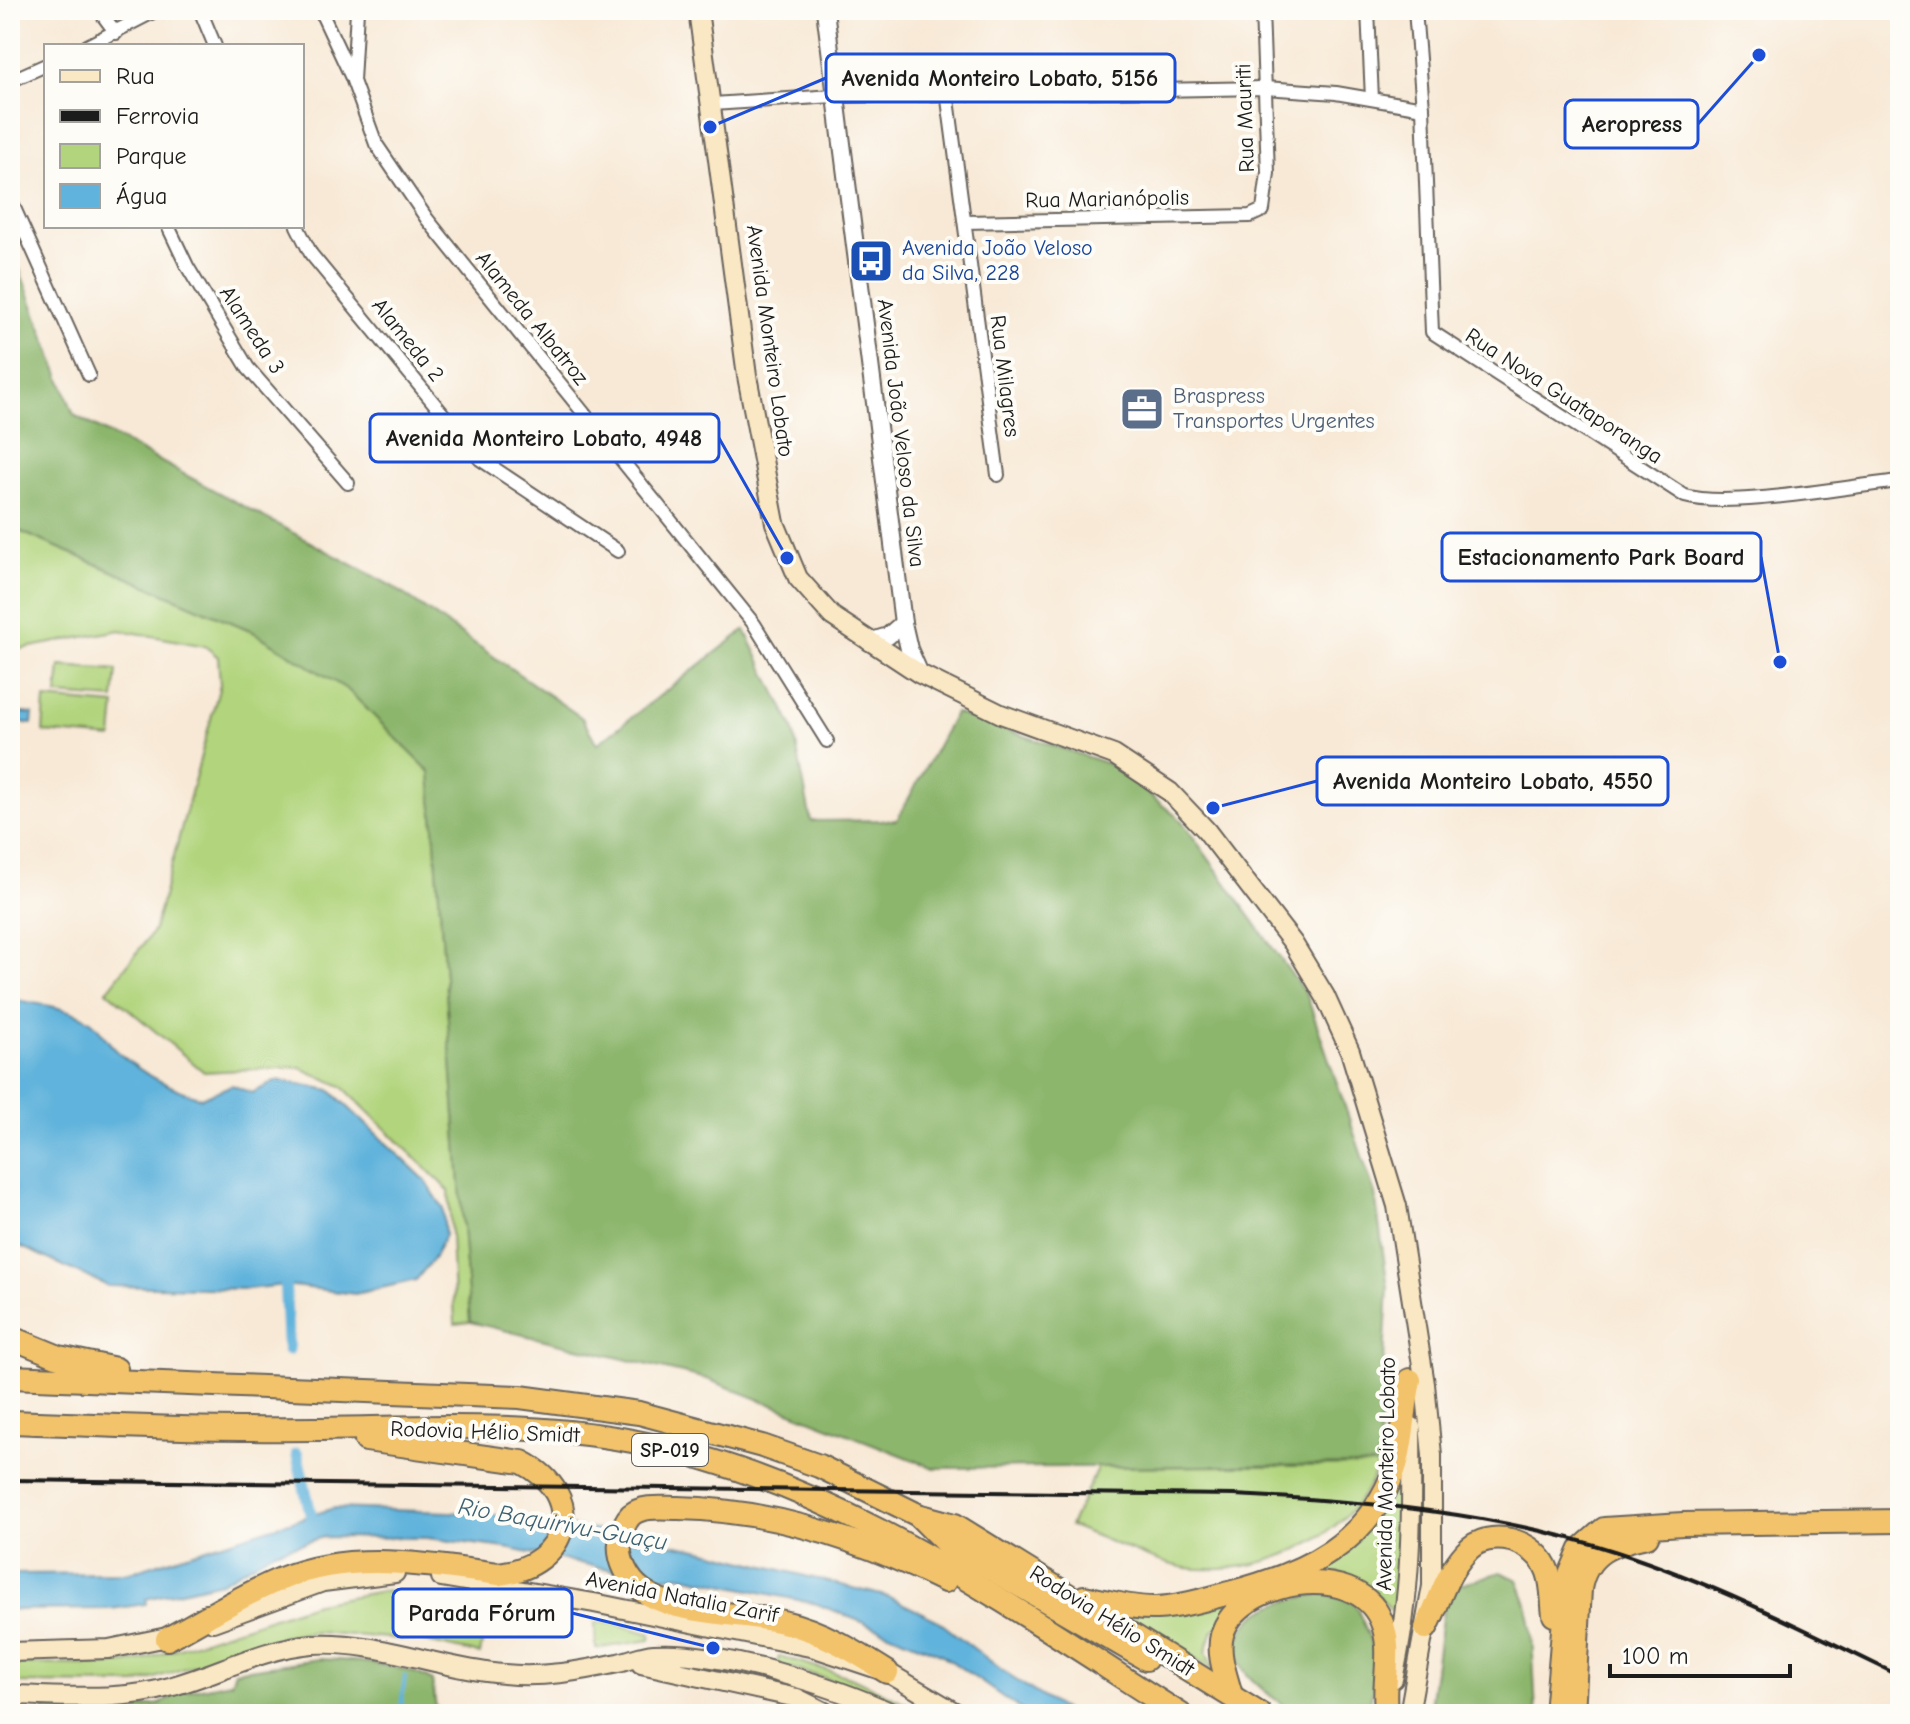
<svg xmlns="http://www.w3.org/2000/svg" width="1910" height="1724" font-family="'Comic Neue',sans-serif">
<rect width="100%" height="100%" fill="#fdfcf7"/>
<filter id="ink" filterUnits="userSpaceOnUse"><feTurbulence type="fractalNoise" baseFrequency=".0125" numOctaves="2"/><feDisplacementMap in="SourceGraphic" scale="16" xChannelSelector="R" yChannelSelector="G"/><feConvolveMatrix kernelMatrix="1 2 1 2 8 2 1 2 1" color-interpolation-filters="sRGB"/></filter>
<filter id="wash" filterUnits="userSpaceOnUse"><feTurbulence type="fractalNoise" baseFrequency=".006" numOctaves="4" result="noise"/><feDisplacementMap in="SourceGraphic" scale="32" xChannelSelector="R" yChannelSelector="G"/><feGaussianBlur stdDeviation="1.8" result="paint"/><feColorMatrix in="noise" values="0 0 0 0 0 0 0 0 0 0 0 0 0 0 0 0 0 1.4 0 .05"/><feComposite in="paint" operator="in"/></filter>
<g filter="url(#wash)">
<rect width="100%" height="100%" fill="#f8e9d6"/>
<g fill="#b1d47c" stroke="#66784c" stroke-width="2">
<path d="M 10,527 L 250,630 L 348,690 L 430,772 L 470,1322 L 455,1324 L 449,1191 L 342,1086 L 298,1067 L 204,1072 L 107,991 L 154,930 L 220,685 L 218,657 L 205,646 L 120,630 L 10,651 Z"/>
<path d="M 60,666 L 117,670 L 114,699 L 57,695 Z"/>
<path d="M 45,699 L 115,705 L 112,738 L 43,732 Z"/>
<path d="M 1403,1451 L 1394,1614 C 1379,1593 1348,1566 1320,1574 C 1291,1583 1241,1615 1213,1630 L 1206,1652 L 1213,1669 L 1120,1614 L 1324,1561 Z"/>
<path d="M 1378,1465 C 1353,1540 1259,1577 1186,1568 C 1154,1563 1102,1537 1070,1526 L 1098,1467 Z"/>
<path d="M 382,1591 L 488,1610 L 480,1654 L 423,1641 L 316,1632 L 289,1635 L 136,1684 L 10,1683 L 10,1664 L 107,1665 L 140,1661 L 316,1603 Z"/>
<path d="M 595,1622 L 612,1623 L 651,1634 L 650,1640 L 596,1649 Z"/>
<path d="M 779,1656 L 853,1678 L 928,1714 L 912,1714 L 866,1690 L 777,1664 Z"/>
</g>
<g fill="#8cb66c" stroke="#546944" stroke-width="2">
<path d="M 10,244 L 74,415 L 392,586 L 582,718 L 597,744 L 745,630 L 793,728 L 811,821 L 897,820 L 955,713 L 1112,765 L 1181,820 L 1307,996 L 1375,1194 L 1388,1288 L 1378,1465 L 934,1468 L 707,1379 L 470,1322 L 430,772 L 348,690 L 250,630 L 10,527 Z"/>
<path d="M 1501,1572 L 1518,1580 L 1527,1604 L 1532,1634 L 1536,1714 L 1429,1714 L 1444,1603 L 1458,1585 Z"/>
<path d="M 1325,1593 L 1354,1603 C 1376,1646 1381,1667 1367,1714 L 1295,1714 C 1278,1701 1259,1689 1246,1673 C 1241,1667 1236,1652 1238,1644 C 1245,1605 1293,1599 1325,1593 Z"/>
<path d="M 319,1659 C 348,1660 407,1664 432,1681 L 437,1714 L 38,1714 L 50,1705 L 94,1712 L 107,1706 L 138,1708 L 160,1704 L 181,1692 L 231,1682 L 235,1671 Z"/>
</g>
<g fill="#60b3dc" stroke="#3e687c" stroke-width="2">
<path d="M 10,712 L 33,714 L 32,724 L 18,723 L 10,727 Z"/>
<path d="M 10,999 C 36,1004 66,1006 89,1020 C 99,1026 106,1040 114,1048 C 137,1072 171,1088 201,1098 L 232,1085 L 252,1093 L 278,1080 L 330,1090 L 425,1180 L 443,1208 L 445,1235 L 433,1259 L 416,1280 L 355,1294 L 285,1285 L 247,1289 L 108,1286 L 17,1245 L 10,1237 Z"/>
<path d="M 334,1508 L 480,1513 L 601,1531 L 698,1549 L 889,1597 L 937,1620 L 1011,1677 L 1070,1714 L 1027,1714 L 941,1654 L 817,1604 L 679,1575 L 653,1578 L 505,1548 L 427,1538 L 324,1537 L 275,1551 L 221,1582 L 146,1599 L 146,1604 L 111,1609 L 10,1610 L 10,1574 L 127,1573 Z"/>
</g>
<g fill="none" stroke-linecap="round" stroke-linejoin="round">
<path stroke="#60b3dc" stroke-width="4" d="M 400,1714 L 405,1676"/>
<g stroke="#60b3dc" stroke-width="12">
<path d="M 285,1285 L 288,1350"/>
<path d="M 297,1454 L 314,1529"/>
</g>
</g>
</g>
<g filter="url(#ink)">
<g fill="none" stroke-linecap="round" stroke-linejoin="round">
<g stroke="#69645d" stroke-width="16">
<g id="minor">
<path d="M 99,10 L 116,33"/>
<path d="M 200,10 L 215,46"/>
<path d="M 317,10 L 322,14 L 352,78"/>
<path d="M 357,10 L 353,81 L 376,144 L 427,219 L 754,624 L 827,741"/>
<path d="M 1368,10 L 1372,99"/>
<path d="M 1415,10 L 1423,108 L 1432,332 L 1685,496 C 1729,509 1849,486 1900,481"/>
<path d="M 87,46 L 157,10"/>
<path d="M 10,81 L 46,65"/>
<path d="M 947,92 L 998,475"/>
<path d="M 713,104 L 834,96 L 1265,88 L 1336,93 L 1423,108"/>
<path d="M 10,199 L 89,375"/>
<path d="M 965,222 L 1250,216 L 1263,210 L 1268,173 L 1262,10"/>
<path d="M 168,226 L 187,266 L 248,368 L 348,483"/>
<path d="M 297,226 L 311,254 L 480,459 L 618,551"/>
</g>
</g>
<g stroke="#69645d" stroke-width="20">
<g id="tertiary">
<path d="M 825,10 L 903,623 L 909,649 L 920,674"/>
<path d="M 869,642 L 888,636 L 903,623"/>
</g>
</g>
<g stroke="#69645d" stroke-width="22">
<g id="secondary">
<path d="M 698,10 L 747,376 L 775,523 L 798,578 L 832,616 L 920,674 L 1001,714 L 1114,755 L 1170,792 L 1206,830 L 1293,943 L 1325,996 L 1350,1051 L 1397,1206 L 1425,1384 L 1432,1455 L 1432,1586 L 1409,1714"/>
<path d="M 441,1577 L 594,1603 L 815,1648 L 887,1672 L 958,1714"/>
<path d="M 213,1622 L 323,1582 L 395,1573"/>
<path d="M 10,1652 L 109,1649 L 177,1635"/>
<path d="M 641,1664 L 797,1698 L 829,1714"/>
<path d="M 1393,1679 C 1412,1595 1412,1512 1411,1426"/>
<path d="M 10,1695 C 64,1696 121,1702 173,1686 C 219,1673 264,1648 312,1644 C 376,1640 440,1669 504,1674 C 542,1678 581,1671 618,1663 C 631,1660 641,1655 654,1654 C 719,1650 835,1686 894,1714"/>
</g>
</g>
<g stroke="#69645d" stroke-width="26">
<g id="motorway">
<path d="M 10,1337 L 59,1357 L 116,1369"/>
<path d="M 10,1377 L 520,1397 L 639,1413 L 762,1446 L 819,1466 L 918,1515 L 955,1525 L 1260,1714"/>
<path d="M 10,1422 C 112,1426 213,1430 315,1429 C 420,1428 528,1421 632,1441 C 835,1479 1009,1606 1180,1714"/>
<path d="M 919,1516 L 945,1542 L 1146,1659"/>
<path d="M 1084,1597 C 1108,1601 1133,1609 1157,1608 C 1181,1607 1206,1599 1229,1593 C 1303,1574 1370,1544 1396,1465 C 1404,1438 1404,1408 1410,1380"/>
<path d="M 1426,1628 C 1440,1601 1445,1575 1466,1552 C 1489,1526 1537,1540 1548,1572 C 1553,1586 1552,1601 1554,1615"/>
<path d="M 167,1639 C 204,1619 242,1595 281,1579 C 352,1550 426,1565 499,1574 C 569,1566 588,1496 522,1462 L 366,1440"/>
<path d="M 887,1672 C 854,1651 822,1631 783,1622 C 742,1612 676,1616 642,1590 C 628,1580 618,1560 620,1543 C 621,1534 624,1522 631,1515 C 643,1505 663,1508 678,1508 C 771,1510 863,1540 945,1581"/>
<path d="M 1231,1695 C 1226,1676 1217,1654 1222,1635 C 1237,1580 1355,1559 1381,1620 C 1394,1650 1382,1680 1386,1711"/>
<path d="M 1556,1714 L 1567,1582 L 1581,1549 L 1604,1529 L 1683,1524 L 1900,1521"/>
<path d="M 1573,1714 L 1580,1589 C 1586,1552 1613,1543 1647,1536"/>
</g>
</g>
<use href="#minor" stroke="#fff" stroke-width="12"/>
<use href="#tertiary" stroke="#fff" stroke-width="16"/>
<use href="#secondary" stroke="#fae7c3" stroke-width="18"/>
<use href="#motorway" stroke="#f2c36a" stroke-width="22"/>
<path stroke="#1c1c1c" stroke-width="4" d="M 10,1480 L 1234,1495 C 1363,1501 1494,1512 1617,1552 C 1715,1584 1808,1631 1900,1676"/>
</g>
</g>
<defs>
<g id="bus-square" transform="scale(2.3)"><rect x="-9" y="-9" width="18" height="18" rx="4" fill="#1a4fb4" stroke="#fdfcf7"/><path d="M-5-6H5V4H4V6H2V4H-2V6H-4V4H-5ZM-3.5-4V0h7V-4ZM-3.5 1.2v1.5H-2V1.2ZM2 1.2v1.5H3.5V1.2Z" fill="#fff"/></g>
<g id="office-square" transform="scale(2.3)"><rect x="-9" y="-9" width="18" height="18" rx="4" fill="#5c6f8a" stroke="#fdfcf7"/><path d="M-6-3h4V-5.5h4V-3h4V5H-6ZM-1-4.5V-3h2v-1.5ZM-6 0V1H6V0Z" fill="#fff"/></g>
</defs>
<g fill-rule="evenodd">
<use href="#bus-square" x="871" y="261"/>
<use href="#office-square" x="1142" y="409"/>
</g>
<g text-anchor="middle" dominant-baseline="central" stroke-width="8" stroke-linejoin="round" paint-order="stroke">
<rect fill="#fdfcf7" stroke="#605f5e" stroke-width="2" x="632" y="1434" width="76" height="32" rx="6"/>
<g font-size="20" font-weight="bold" fill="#1c1c1c">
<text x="670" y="1450">SP-019</text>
</g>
<g font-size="22" fill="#1c1c1c" stroke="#fdfcf7">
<text transform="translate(1245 118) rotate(-92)">Rua Mauriti</text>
<text transform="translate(1107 199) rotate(-1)">Rua Marianópolis</text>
<text transform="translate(532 318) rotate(51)">Alameda Albatroz</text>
<text transform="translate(252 330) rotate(57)">Alameda 3</text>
<text transform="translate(408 340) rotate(51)">Alameda 2</text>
<text transform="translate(770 341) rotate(82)">Avenida Monteiro Lobato</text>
<text transform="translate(1005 376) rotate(83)">Rua Milagres</text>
<text transform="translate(1564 396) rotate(33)">Rua Nova Guataporanga</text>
<text transform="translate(901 433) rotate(83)">Avenida João Veloso da Silva</text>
<text transform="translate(485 1432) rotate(2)">Rodovia Hélio Smidt</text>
<text transform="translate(1386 1474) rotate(-89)">Avenida Monteiro Lobato</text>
<text transform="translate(682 1597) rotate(11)">Avenida Natalia Zarif</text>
<text transform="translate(1112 1621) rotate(32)">Rodovia Hélio Smidt</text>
</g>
<g font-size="22" fill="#164399" stroke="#fdfcf7" text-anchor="start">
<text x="902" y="248">Avenida João Veloso<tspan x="902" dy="25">da Silva, 228</tspan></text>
</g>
<g font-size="22" fill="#4e5e75" stroke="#fdfcf7" text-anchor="start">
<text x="1173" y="396">Braspress<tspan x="1173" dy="25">Transportes Urgentes</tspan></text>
</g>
<g font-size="24" font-style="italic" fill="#3b6072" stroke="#fdfcf7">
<text transform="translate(563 1524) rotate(10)">Rio Baquirivu-Guaçu</text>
</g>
</g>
<path fill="none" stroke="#1d4ed8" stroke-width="3" d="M710 127L826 78M1759 55L1698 124M787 558L719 438M1780 662L1761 557M1213 808L1317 781M713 1648L572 1613"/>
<g fill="#1d4ed8" stroke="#fdfcf7" stroke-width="3">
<circle cx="710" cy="127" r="8"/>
<circle cx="1759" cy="55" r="8"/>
<circle cx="787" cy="558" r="8"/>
<circle cx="1780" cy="662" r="8"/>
<circle cx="1213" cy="808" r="8"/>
<circle cx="713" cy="1648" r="8"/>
</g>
<g fill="#fdfcf7" stroke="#1d4ed8" stroke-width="3">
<rect x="826" y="54" width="349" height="48" rx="8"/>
<rect x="1565" y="100" width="133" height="48" rx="8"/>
<rect x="370" y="414" width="349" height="48" rx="8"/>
<rect x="1442" y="533" width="319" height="48" rx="8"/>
<rect x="1317" y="757" width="351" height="48" rx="8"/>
<rect x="393" y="1589" width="179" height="48" rx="8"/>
</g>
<g font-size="24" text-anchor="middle" font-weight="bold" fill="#1c1c1c">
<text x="1000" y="86">Avenida Monteiro Lobato, 5156</text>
<text x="1632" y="132">Aeropress</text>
<text x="544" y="446">Avenida Monteiro Lobato, 4948</text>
<text x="1601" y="565">Estacionamento Park Board</text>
<text x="1493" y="789">Avenida Monteiro Lobato, 4550</text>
<text x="482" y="1621">Parada Fórum</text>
</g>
<rect width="1910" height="1724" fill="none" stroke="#fdfcf7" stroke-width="40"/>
<rect x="44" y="44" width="260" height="184" fill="#fdfcf7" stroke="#a3a29f" stroke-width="2"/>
<rect x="60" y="70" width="40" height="12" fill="#fae7c3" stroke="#a3a29f" stroke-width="2"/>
<text x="116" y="84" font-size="24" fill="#1c1c1c">Rua</text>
<rect x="60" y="110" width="40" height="12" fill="#1c1c1c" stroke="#a3a29f" stroke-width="2"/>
<text x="116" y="124" font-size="24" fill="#1c1c1c">Ferrovia</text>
<rect x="60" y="144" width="40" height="24" fill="#b1d47c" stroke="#a3a29f" stroke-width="2"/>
<text x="116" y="164" font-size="24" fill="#1c1c1c">Parque</text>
<rect x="60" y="184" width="40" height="24" fill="#60b3dc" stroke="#a3a29f" stroke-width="2"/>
<text x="116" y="204" font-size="24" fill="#1c1c1c">Água</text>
<path d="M1610 1664v12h180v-12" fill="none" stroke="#1c1c1c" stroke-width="4"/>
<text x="1622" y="1664" font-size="24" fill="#1c1c1c" stroke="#fdfcf7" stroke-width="6" paint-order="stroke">100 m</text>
</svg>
